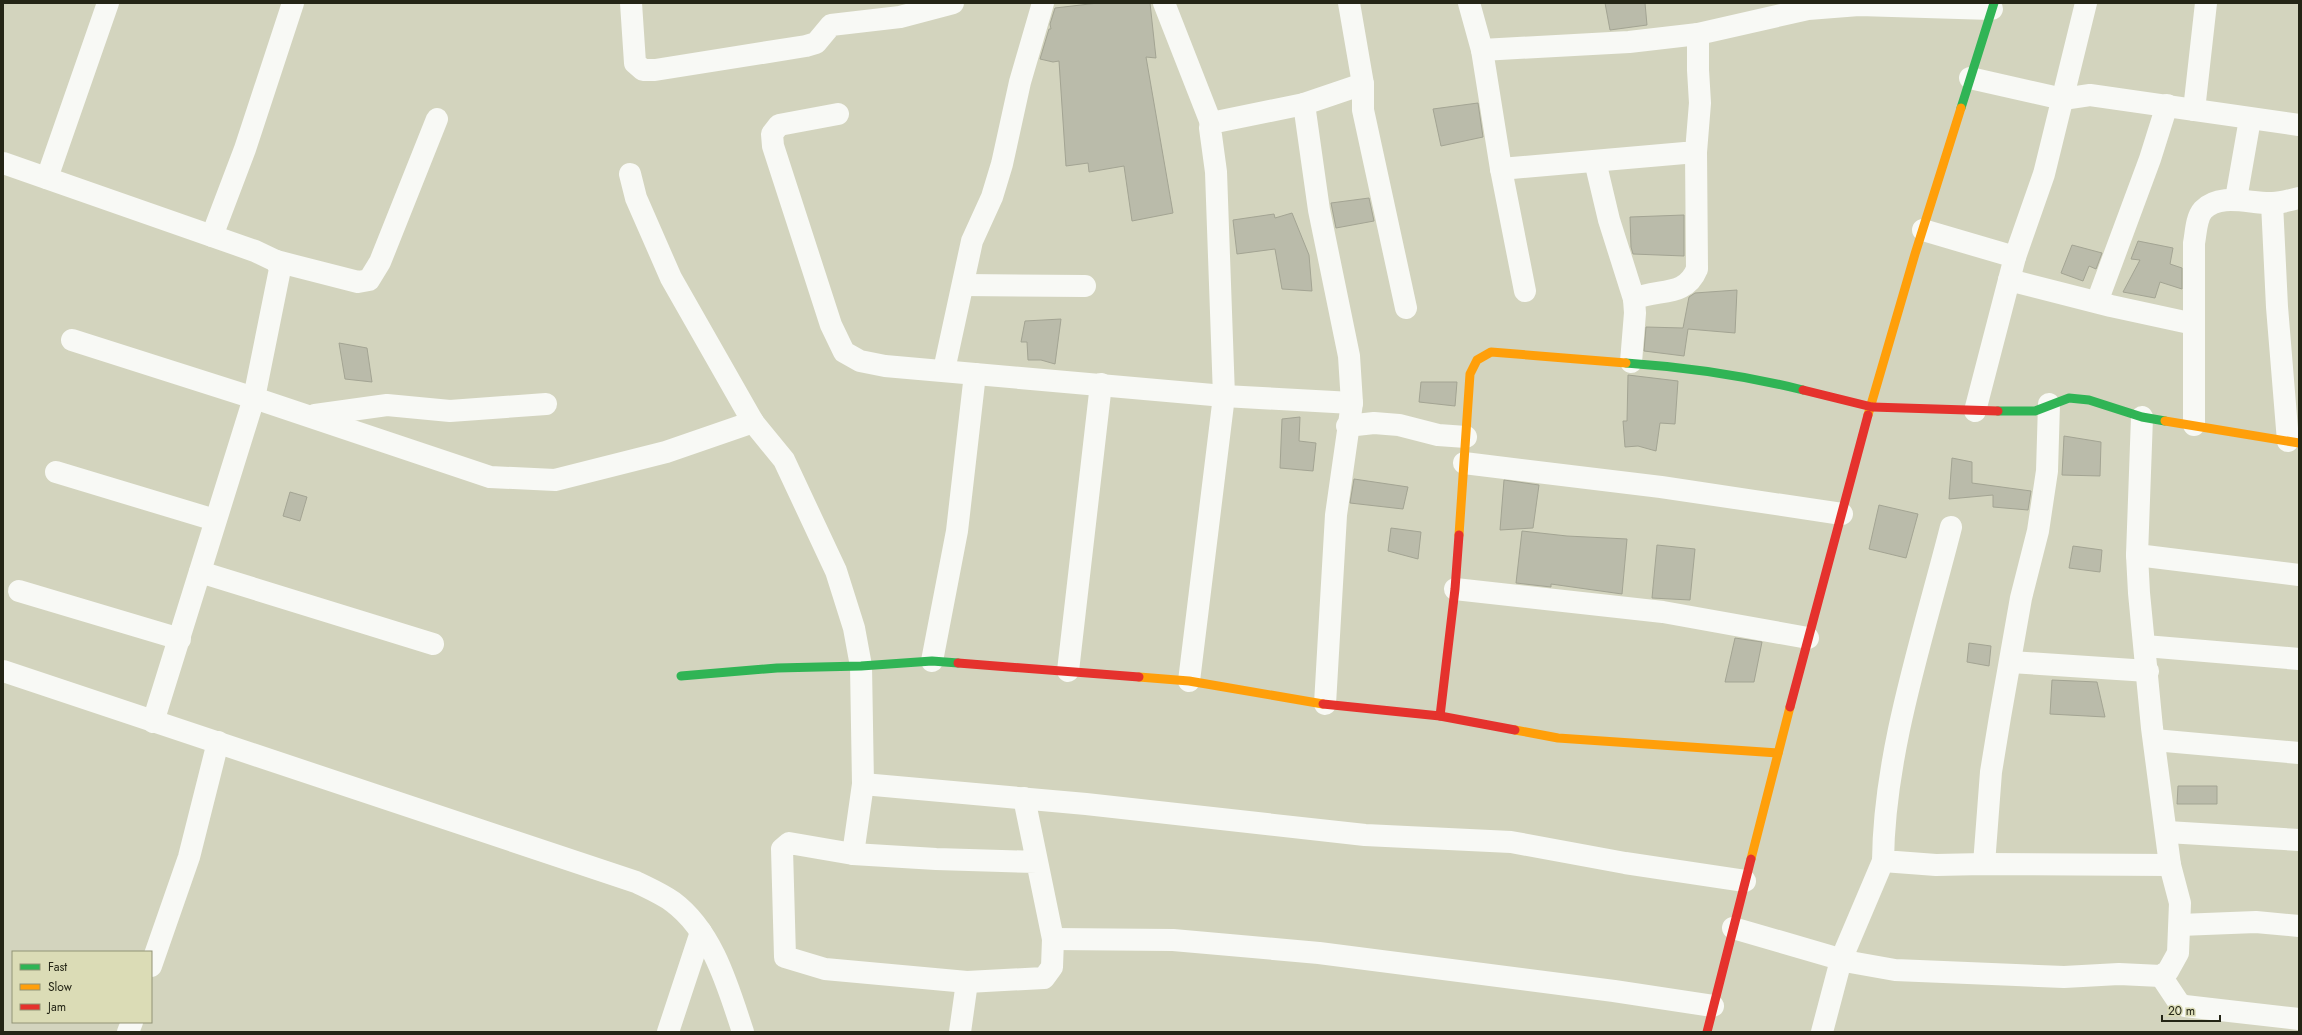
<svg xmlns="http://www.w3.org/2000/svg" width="2302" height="1035" font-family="Jost,sans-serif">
<rect width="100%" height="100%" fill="#d3d4be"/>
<g fill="#babbaa" stroke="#a3a493">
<path d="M 1098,3 L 1150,3 L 1156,58 L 1146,57 L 1173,213 L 1132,221 L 1124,166 L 1089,172 L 1088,163 L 1066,166 L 1059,61 L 1053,62 L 1040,59 L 1049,29 L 1051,29 L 1050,24 L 1055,8 Z"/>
<path d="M 1605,3 L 1645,3 L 1647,25 L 1610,30 Z"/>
<path d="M 1478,103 L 1483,137 L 1441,146 L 1433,109 Z"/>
<path d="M 1369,198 L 1374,221 L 1336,228 L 1331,203 Z"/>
<path d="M 1292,213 L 1309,255 L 1312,291 L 1282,289 L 1275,249 L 1237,254 L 1233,220 L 1274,214 L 1275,218 Z"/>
<path d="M 1684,215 L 1684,256 L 1633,254 L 1631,247 L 1630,217 Z"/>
<path d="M 2138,241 L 2173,248 L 2170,264 L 2182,268 L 2182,289 L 2160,282 L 2155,298 L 2123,292 L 2140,260 L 2131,259 Z"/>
<path d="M 2072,245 L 2102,253 L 2096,269 L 2089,266 L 2083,281 L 2061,273 Z"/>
<path d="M 1737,290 L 1735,333 L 1688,329 L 1684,356 L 1644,351 L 1646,327 L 1683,328 L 1689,297 L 1695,293 Z"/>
<path d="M 1061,319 L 1055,364 L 1041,360 L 1028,360 L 1027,342 L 1021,342 L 1025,321 Z"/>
<path d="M 339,343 L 367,348 L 372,382 L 345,379 Z"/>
<path d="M 1628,375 L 1678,381 L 1675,424 L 1660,423 L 1656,451 L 1638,446 L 1625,447 L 1623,421 L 1627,421 Z"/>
<path d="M 1421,382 L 1457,382 L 1455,406 L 1419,402 Z"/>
<path d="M 1300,417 L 1299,441 L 1316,443 L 1313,471 L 1280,468 L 1282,419 Z"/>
<path d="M 2064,436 L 2101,442 L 2100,476 L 2062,475 Z"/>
<path d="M 1952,458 L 1972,462 L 1972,483 L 2031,491 L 2028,510 L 1993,507 L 1993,495 L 1949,499 Z"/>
<path d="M 1354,479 L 1408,487 L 1403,509 L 1350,503 Z"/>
<path d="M 1504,480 L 1539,485 L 1533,528 L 1500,530 Z"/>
<path d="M 290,492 L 307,497 L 300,521 L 283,516 Z"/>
<path d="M 1879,505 L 1918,514 L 1906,558 L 1869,549 Z"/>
<path d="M 1391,528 L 1421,532 L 1418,559 L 1388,551 Z"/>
<path d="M 1522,531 L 1567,536 L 1627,539 L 1622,594 L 1551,584 L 1551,587 L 1516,583 Z"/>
<path d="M 1657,545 L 1695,549 L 1690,600 L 1652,598 Z"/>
<path d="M 2073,546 L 2102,550 L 2100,572 L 2069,568 Z"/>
<path d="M 1735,638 L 1762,642 L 1754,682 L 1725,682 Z"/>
<path d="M 1969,643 L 1991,646 L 1989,666 L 1967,662 Z"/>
<path d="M 2052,680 L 2097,682 L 2105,717 L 2050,714 Z"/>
<path d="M 2178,786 L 2217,786 L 2217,804 L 2177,804 Z"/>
</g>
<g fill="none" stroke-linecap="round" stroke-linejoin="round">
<g stroke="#f8f9f5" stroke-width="22">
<path d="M 631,3 L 635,63 L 643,70 L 655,70 L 806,46 L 816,43 L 831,25 L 900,17 L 953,3"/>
<path d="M 1164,3 L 1211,123"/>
<path d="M 1349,3 L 1363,84 L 1363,110 L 1406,308"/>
<path d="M 1469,3 L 1482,50 L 1501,169 L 1525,291"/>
<path d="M 1482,50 L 1629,42 L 1698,34 L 1808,9 L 1859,5 L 1992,9"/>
<path d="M 1970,78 L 2063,99 L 2090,95 L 2299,125"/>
<path d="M 2194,110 L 2206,3"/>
<path d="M 838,114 L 779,125 L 772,134 L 773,146 L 831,325 L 844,352 L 860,361 L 885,366 L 1224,396 L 1352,403"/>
<path d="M 1595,161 L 1609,220 L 1634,299"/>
<path d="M 3,163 L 255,251 L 276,261 L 280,269 L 254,398 L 153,722"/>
<path d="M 1501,169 L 1696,152 L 1700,103 L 1698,70 L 1698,34"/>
<path d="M 630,174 L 636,198 L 671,278 L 753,422 L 784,460 L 836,571 L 854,628 L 861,666 L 863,784 L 853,854"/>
<path d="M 47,178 L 108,3"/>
<path d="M 2236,199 L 2250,119"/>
<path d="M 2272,203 L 2277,307 L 2288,441"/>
<path d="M 1923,230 L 2015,257"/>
<path d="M 212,236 L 245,149 L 293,3"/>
<path d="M 276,261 L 358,282 L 369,280 L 380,262 L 437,119"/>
<path d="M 2009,280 L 2111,306 L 2194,324"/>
<path d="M 963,285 L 1085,286"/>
<path d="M 2097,302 L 2150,159 L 2167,105"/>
<path d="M 72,340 L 254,398 L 490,477 L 555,480 L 666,452 L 753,422"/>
<path d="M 1631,362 L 1635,313 L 1634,299 C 1659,288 1685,298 1697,269 L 1696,152"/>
<path d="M 944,370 L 972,241 L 992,197 L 1002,164 L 1020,82 L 1043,3"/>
<path d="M 1975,411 L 2015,257 L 2044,174 L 2086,3"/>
<path d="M 315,415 L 387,405 L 450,411 L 546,404"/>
<path d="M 2194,425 L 2194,243 C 2196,233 2196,218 2203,210 C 2221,192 2250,204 2272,203 C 2281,203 2290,200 2299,198"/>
<path d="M 1347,426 L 1374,423 L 1399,425 L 1438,435 L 1466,437"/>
<path d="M 1464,463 L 1661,487 L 1842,514"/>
<path d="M 56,472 L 215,520"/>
<path d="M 1951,527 C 1924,634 1884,751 1883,861 L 1936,865 L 1984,864 L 2170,865"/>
<path d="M 2137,555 L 2299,575"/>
<path d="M 200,572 L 433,644"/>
<path d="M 1455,589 L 1663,612 L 1808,638"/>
<path d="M 19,591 L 180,639"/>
<path d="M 2145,646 L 2299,659"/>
<path d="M 932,661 L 957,531 L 975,374"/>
<path d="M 2011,662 L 2148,671"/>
<path d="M 3,671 L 636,882 C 648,888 662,894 673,902 C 713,932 728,987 743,1032"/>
<path d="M 1068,671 L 1101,384"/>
<path d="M 1189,681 L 1224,396 L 1216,172 L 1210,128 L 1211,123 L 1304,104"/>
<path d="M 1325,704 L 1336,515 L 1352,403 L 1349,356 L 1319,210 L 1304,104 L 1363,84"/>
<path d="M 2154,740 L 2299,753"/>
<path d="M 863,784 L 1086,804 L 1365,835 L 1511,842 L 1625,863 L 1745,881"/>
<path d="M 1024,798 L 1053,939 L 1052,967 L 1044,978 L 967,982 L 825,969 L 785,957 L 782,849 L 789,843 L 853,854 L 936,859 L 1037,862"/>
<path d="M 2167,832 L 2299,840"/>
<path d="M 1984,864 L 1991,772 L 2000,717 L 2021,598 L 2038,531 L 2047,471 L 2049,404"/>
<path d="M 2180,925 L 2256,922 L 2299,926"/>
<path d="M 1733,928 L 1850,962 L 1895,970 L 2064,977 L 2119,974 L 2161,976 L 2168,971 L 2178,953 L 2180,903 L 2170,865 L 2152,728 L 2139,593 L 2137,555 L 2142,417"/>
<path d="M 1053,939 L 1173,940 L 1319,953 L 1614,991 L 1713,1006"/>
<path d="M 151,966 L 189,857 L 218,742"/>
<path d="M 2161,976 L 2179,1003 L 2185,1006 L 2299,1019"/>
<path d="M 128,1032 L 132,1022"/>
<path d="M 668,1032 L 701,932"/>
<path d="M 960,1032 L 967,982"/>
<path d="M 1822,1032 L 1841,960 L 1883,861"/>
</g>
<g stroke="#30b455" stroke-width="9">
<path d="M 1961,108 L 1994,3"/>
<path d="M 1626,363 C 1685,367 1746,376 1803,390"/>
<path d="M 1998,411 L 2035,411 L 2069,398 L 2089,400 L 2142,417 L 2165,421"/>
<path d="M 681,676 L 777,668 L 861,666 L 932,661 L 958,663"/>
</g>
<g stroke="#ff9f0a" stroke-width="9">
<path d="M 1868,415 L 1915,254 L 1961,108"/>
<path d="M 2165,421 L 2299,443"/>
<path d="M 1459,535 L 1470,374 L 1477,360 L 1491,352 L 1626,363"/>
<path d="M 1139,677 L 1189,681 L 1323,704"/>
<path d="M 1515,730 L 1558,738 L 1778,753"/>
<path d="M 1751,859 L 1790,707"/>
</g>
<g stroke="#e5322d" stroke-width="9">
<path d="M 1803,390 L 1872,407 L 1998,411"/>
<path d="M 958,663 L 1139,677"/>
<path d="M 1323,704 L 1440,716 L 1515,730"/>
<path d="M 1790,707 L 1868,415"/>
<path d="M 1440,716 L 1455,589 L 1459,535"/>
<path d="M 1707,1032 L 1751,859"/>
</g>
</g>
<rect width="2302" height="1035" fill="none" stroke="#242516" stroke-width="8"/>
<rect x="12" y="951" width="140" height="72" fill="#dbdcb6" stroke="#929376"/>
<rect x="20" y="964" width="20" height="6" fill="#30b455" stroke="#929376"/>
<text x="48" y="971" font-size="12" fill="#242516">Fast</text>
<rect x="20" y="984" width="20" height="6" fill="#ff9f0a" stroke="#929376"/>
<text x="48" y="991" font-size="12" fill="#242516">Slow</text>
<rect x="20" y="1004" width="20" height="6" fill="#e5322d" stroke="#929376"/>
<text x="48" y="1011" font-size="12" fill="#242516">Jam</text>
<path d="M2162 1015v6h58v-6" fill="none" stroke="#242516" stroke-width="2"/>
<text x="2168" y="1015" font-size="12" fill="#242516" stroke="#dbdcb6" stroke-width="3" paint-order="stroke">20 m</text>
</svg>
